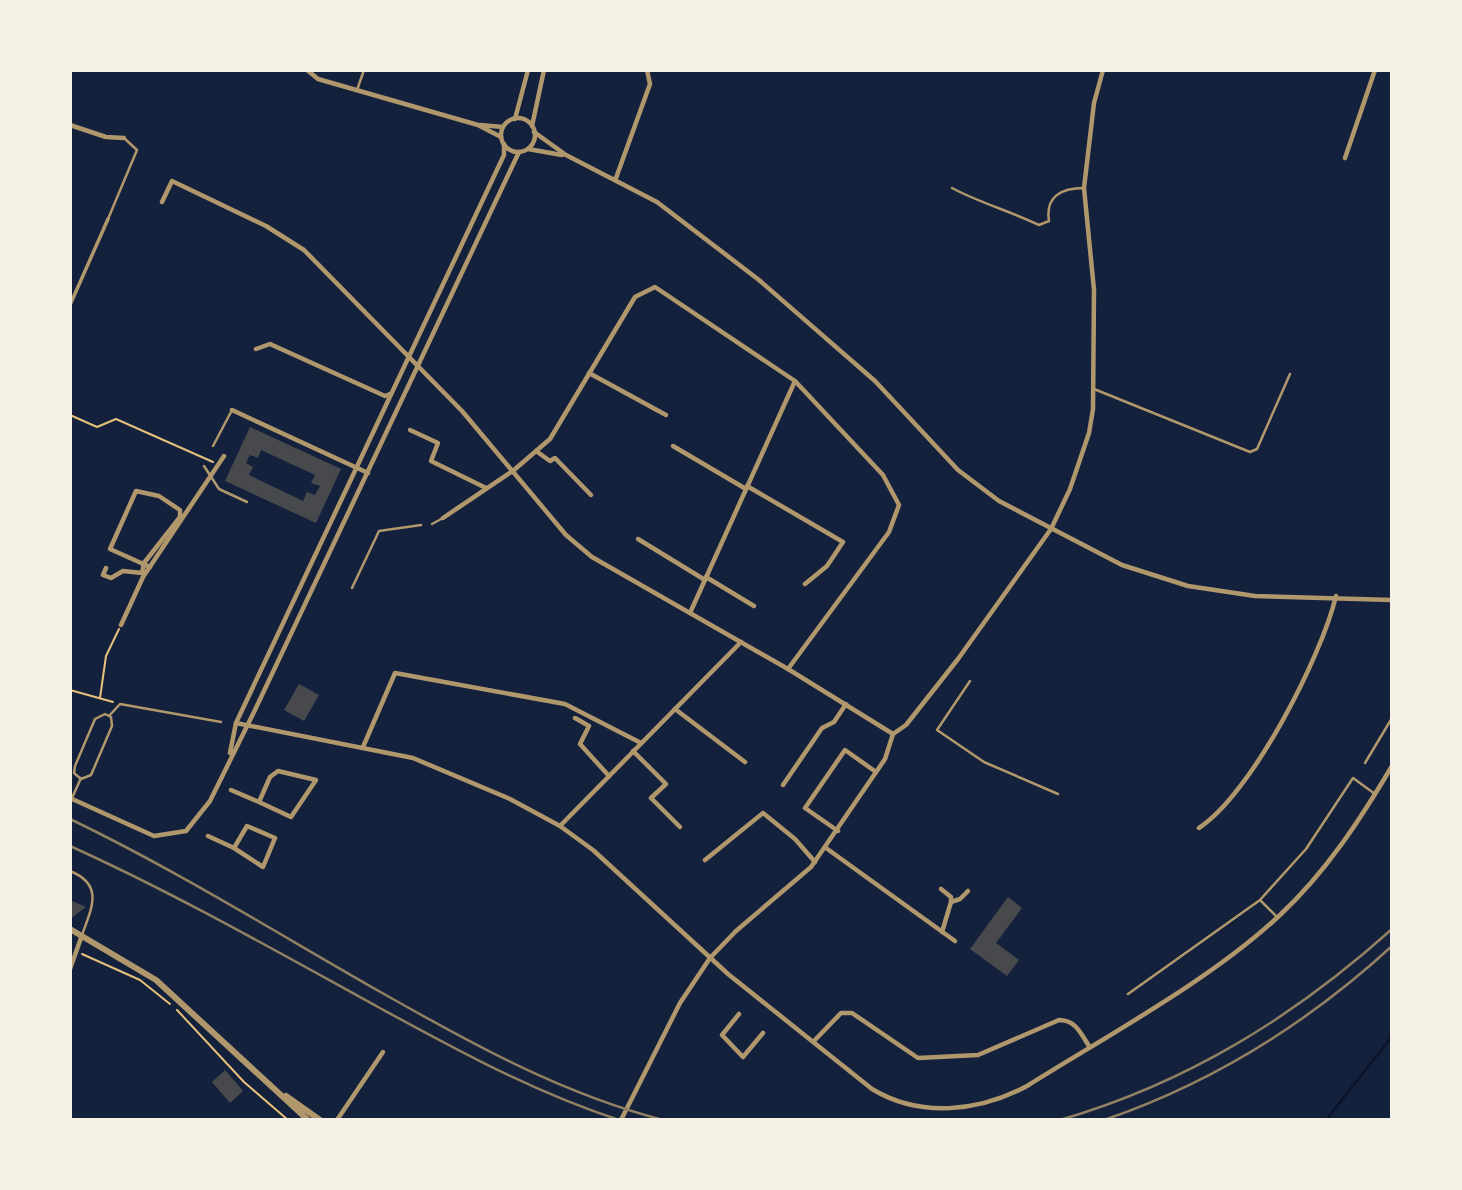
<svg xmlns="http://www.w3.org/2000/svg" width="1462" height="1190" font-family="Spectral,serif">
<rect width="100%" height="100%" fill="#14213d"/>
<g fill="none" stroke-linecap="round" stroke-linejoin="round">
<path stroke="#0b132b" stroke-width="2.5" d="M 1326,1120 L 1390,1039"/>
</g>
<g fill="#48494c" fill-rule="evenodd">
<path d="M 250,427 L 341,469 L 316,523 L 225,481 ZM 261,450 L 315,475 L 311,483 L 320,486 L 315,495 L 307,492 L 303,501 L 249,475 L 253,467 L 246,463 L 250,455 L 258,458 Z"/>
<path d="M 299,684 L 319,695 L 304,721 L 284,710 Z"/>
<path d="M 1008,897 L 1022,908 L 996,943 L 1019,960 L 1007,976 L 970,949 Z"/>
<path d="M 70,900 L 86,907 L 70,919 Z"/>
<path d="M 225,1070 L 243,1091 L 230,1103 L 212,1082 Z"/>
</g>
<g fill="none" stroke-linecap="round" stroke-linejoin="round">
<g stroke="#e5c07b" stroke-width="2">
<path d="M 70,415 L 97,427 L 116,419 L 213,462"/>
<path d="M 70,690 L 113,702"/>
<path d="M 100,698 L 106,656 L 119,629"/>
<path d="M 82,954 L 140,980 L 170,1004"/>
<path d="M 177,1010 L 244,1082 L 288,1120"/>
</g>
<g stroke="#b1986c" stroke-width="2.5">
<path d="M 357,90 L 364,70"/>
<path d="M 952,188 C 980,203 1010,211 1039,225 L 1049,221 C 1045,196 1062,188 1084,188"/>
<path d="M 108,219 L 137,150 L 124,138"/>
<path d="M 1094,389 L 1250,452 L 1257,449 L 1290,374"/>
<path d="M 213,446 L 232,410"/>
<path d="M 204,466 L 219,489 L 247,502"/>
<path d="M 432,524 L 443,518"/>
<path d="M 352,588 L 379,531 L 421,525"/>
<path d="M 970,681 L 937,730 L 984,762 L 1058,794"/>
<path d="M 105,714 L 111,717 L 112,726 L 91,775 L 81,779 L 74,773 L 75,766 L 95,719 Z"/>
<path d="M 109,716 L 120,704 L 221,722"/>
<path d="M 1365,763 L 1392,718"/>
<path d="M 72,798 L 81,778"/>
<path d="M 70,871 C 105,885 91,909 82,935"/>
<path d="M 1260,900 L 1306,849 L 1353,778 L 1375,794"/>
<path d="M 1128,994 L 1260,900 L 1277,917"/>
</g>
<path stroke="#b1986c" stroke-width="3.5" d="M 70,305 L 108,219"/>
<g stroke="#b1986c" stroke-width="4.5">
<path d="M 307,70 L 318,79 L 478,125 L 501,137"/>
<circle cx="518" cy="135" r="17"/>
<path d="M 515,119 L 528,70"/>
<path d="M 70,125 L 106,137 L 124,138"/>
<path d="M 480,125 L 503,127"/>
<path d="M 532,126 L 544,70"/>
<path d="M 534,132 L 566,155 L 657,202 L 759,280 L 875,381 L 958,470 L 999,501 L 1122,565 L 1188,586 L 1255,596 L 1392,600"/>
<path d="M 528,149 L 562,155"/>
<path d="M 1345,158 L 1375,70"/>
<path d="M 616,178 L 650,84 L 647,70"/>
<path d="M 162,202 L 172,181 L 266,226 L 304,250 L 462,411 L 566,535 L 592,557 L 788,669 L 893,734"/>
<path d="M 256,349 L 270,344 L 385,396 L 390,394"/>
<path d="M 589,373 L 666,415"/>
<path d="M 232,410 L 368,473"/>
<path d="M 410,430 L 438,443 L 431,461 L 486,488"/>
<path d="M 673,446 L 746,489"/>
<path d="M 536,451 L 550,461 L 555,458 L 591,495"/>
<path d="M 747,486 L 843,542 L 827,566 L 805,584"/>
<path d="M 443,518 L 514,470 L 550,439 L 635,297 L 655,287 L 795,381 L 883,475 L 899,505 L 889,532 L 788,669"/>
<path d="M 638,539 L 705,580"/>
<path d="M 106,568 L 103,575 L 111,578 L 123,571 L 142,573 L 144,563 L 180,517 L 180,510 L 159,496 L 136,491 L 110,549 L 150,567"/>
<path d="M 706,577 L 754,606"/>
<path d="M 690,613 L 795,381"/>
<path d="M 121,625 L 143,577 L 224,456"/>
<path d="M 675,709 L 745,762"/>
<path d="M 575,718 L 589,726 L 580,744 L 609,776"/>
<path d="M 236,723 L 413,758 L 510,799 L 560,826 L 593,850 L 728,974 L 872,1089 C 920,1118 979,1112 1027,1086 C 1108,1035 1211,980 1280,915 C 1326,872 1360,820 1392,766"/>
<path d="M 363,747 L 395,673 L 565,704 L 641,743"/>
<path d="M 633,751 L 666,784 L 651,798 L 680,827"/>
<path d="M 230,753 L 236,723 L 504,155 L 504,144"/>
<path d="M 783,785 L 822,728 L 834,722 L 846,704"/>
<path d="M 231,790 L 259,802 L 270,777 L 278,771 L 316,780 L 291,817 L 259,802"/>
<path d="M 70,798 L 154,836 L 186,831 L 210,801 L 254,712 L 519,152"/>
<path d="M 560,826 L 741,642"/>
<path d="M 1199,828 C 1252,793 1321,658 1336,596"/>
<path d="M 838,831 L 805,808 L 845,750 L 876,772"/>
<path d="M 208,836 L 234,848 L 247,826 L 275,838 L 263,867 L 234,848"/>
<path d="M 826,848 L 955,941"/>
<path d="M 705,860 L 763,813 L 795,839 L 815,862"/>
<path d="M 941,889 L 951,897 L 951,902"/>
<path d="M 942,932 L 951,902 L 960,899 L 968,891"/>
<path d="M 70,969 L 81,938"/>
<path d="M 739,1014 L 722,1035 L 743,1057 L 763,1033"/>
<path d="M 814,1041 L 841,1013 L 852,1013 L 918,1058 L 978,1055 L 1059,1020 C 1076,1020 1081,1034 1089,1046"/>
<path d="M 337,1120 L 383,1052"/>
<path d="M 621,1120 L 680,1003 L 710,958 L 736,931 L 811,867 L 885,759 L 893,734 L 906,725 L 958,659 L 1051,529 L 1070,489 L 1089,433 L 1093,409 L 1094,290 L 1084,188 L 1094,103 L 1103,70"/>
</g>
<g stroke="#b1986c" stroke-width="6">
<path d="M 70,929 L 156,980 L 308,1120"/>
<path d="M 286,1096 L 320,1120"/>
</g>
<g stroke="#918062" stroke-width="2.5">
<path d="M 70,819 C 178,871 280,935 384,994 C 474,1045 563,1094 663,1120"/>
<path d="M 70,846 C 176,894 276,951 378,1007 C 457,1050 533,1092 619,1120"/>
<path d="M 1060,1120 C 1187,1083 1294,1017 1392,929"/>
<path d="M 1104,1120 C 1212,1083 1308,1023 1392,946"/>
</g>
</g>
<rect width="1462" height="1190" fill="none" stroke="#f6f1e7" stroke-width="144"/>
</svg>
